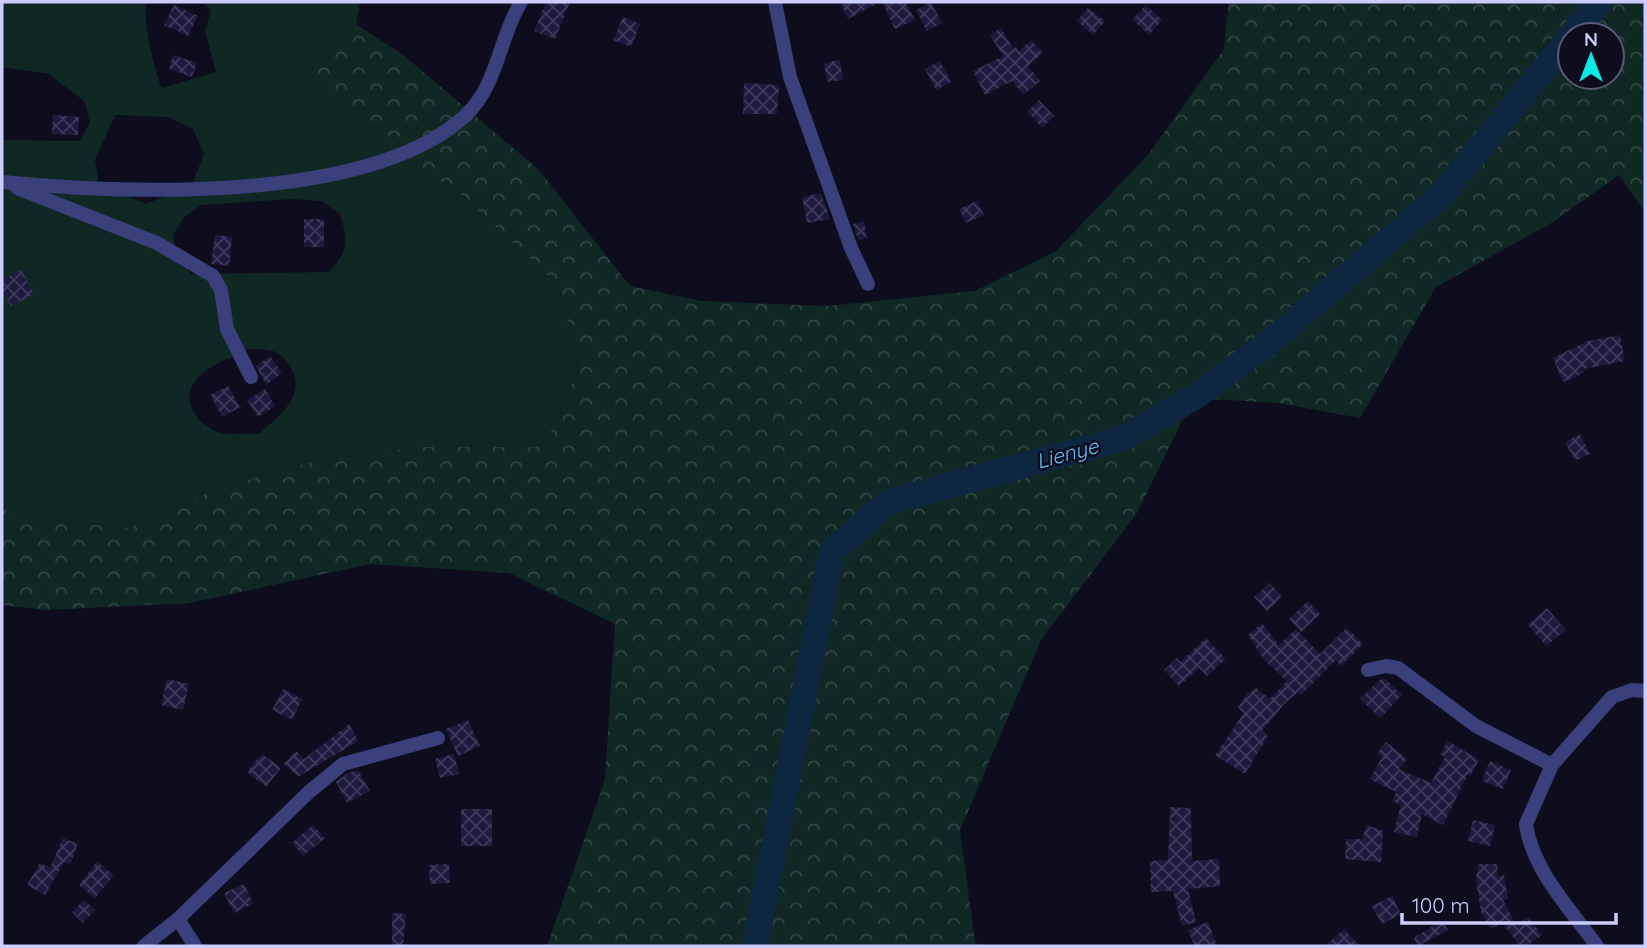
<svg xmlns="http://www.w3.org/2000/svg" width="1647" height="948" font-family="Quicksand,sans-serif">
<defs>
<pattern id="forest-crowns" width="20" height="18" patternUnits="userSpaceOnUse" patternTransform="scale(1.75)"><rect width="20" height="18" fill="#102824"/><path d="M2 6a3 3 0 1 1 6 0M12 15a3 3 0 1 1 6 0" fill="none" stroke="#324645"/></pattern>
<pattern id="building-cross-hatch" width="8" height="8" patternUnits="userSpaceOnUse" patternTransform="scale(1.75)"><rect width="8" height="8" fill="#1d1a3e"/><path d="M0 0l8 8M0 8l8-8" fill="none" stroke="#3d3a5b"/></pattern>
</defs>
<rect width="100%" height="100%" fill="#0e0d1e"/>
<path fill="#102824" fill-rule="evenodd" d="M 2,2 L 147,2 C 142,18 154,70 162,88 L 216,72 L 205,31 L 211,10 L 202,2 L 360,2 L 356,24 L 311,79 L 377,145 L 457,191 L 559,286 L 579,367 L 544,447 L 417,447 L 311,462 L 219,488 L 128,528 L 26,518 L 2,509 L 2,140 L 79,141 L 90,123 L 84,101 L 49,74 L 2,67 ZM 115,115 L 169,117 L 193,129 L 204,154 L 192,185 L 146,204 L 99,185 L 95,160 ZM 292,199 L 321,201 L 340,214 C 348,241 349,250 329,272 L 191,274 L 178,257 L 173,236 L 183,218 L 201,205 ZM 248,349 C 268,349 279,348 290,366 C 308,395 280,415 259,434 C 247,433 233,436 221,433 C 201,428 181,404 193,384 C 203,367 231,358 248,349 Z"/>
<path fill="url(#forest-crowns)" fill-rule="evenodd" d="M 1229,2 L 1645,2 L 1645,212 L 1619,175 L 1553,222 L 1436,287 L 1360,418 L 1279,403 L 1193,398 L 1137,513 L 1041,640 L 960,830 L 975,942 L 982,946 L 547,946 L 605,780 L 615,624 L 509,573 L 371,564 L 189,603 L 46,610 L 2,605 L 2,509 L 26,518 L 128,528 L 219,488 L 311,462 L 417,447 L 544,447 L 579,367 L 559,286 L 457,191 L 377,145 L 311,79 L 356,24 L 402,54 L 539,170 L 630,286 L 701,301 L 828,306 L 975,291 L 1056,251 L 1148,155 L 1224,49 ZM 1570,35 L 1612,35 L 1612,77 L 1570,77 Z"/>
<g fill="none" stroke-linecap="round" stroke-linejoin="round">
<g stroke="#0e2741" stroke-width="26">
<path d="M 1572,35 L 1599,2"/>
<path d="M 755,946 L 832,551 L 888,502 L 1124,438 L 1193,398 L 1268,344 L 1443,193 L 1570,37"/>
</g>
</g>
<g fill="url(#building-cross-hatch)">
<path d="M 546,2 L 570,2 L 555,39 L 534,31 Z"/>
<path d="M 848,2 L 880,2 L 848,19 L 841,5 Z"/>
<path d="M 882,2 L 906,2 L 915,20 L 895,29 Z"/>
<path d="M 931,2 L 942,23 L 927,31 L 916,10 Z"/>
<path d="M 174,5 L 198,16 L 188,36 L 164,25 Z"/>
<path d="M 1146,5 L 1162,20 L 1149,35 L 1132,19 Z"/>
<path d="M 1088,8 L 1105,21 L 1093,35 L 1077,21 Z"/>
<path d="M 623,17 L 640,24 L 631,47 L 613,40 Z"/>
<path d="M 1001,28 L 1013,49 L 1016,47 L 1019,51 L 1031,40 L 1043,53 L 1028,66 L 1040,81 L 1023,95 L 1012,81 L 985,95 L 973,71 L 1003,56 L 990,35 Z"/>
<path d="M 173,55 L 197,63 L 192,77 L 169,69 Z"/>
<path d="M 840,60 L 843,80 L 827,82 L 824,63 Z"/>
<path d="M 940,61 L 951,82 L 936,90 L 925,69 Z"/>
<path d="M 744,83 L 779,85 L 777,114 L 743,114 Z"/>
<path d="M 1039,100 L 1054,116 L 1042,128 L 1027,111 Z"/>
<path d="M 53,115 L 79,117 L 78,135 L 52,134 Z"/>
<path d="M 821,193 L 830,219 L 807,223 L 802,197 Z"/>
<path d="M 977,201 L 984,215 L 966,223 L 959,209 Z"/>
<rect x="304" y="219" width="20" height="28"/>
<path d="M 864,221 L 867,238 L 858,240 L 853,224 Z"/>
<path d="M 215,235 L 232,237 L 229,266 L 211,264 Z"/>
<path d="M 21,269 L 34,294 L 11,306 L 2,291 L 2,280 Z"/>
<path d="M 1620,335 L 1625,361 L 1583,369 L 1584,373 L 1563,382 L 1553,358 L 1588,341 Z"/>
<path d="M 270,356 L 282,373 L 266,385 L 256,366 Z"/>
<path d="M 228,386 L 240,407 L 222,417 L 210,395 Z"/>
<path d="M 265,389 L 275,406 L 258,417 L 247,400 Z"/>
<path d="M 1580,434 L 1590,454 L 1575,461 L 1565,442 Z"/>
<path d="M 1269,583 L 1282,597 L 1267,611 L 1254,597 Z"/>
<path d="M 1308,601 L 1320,614 L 1301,632 L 1289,619 Z"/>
<path d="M 1547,608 L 1566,630 L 1546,646 L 1528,625 Z"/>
<path d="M 1262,623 L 1279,645 L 1296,629 L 1320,654 L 1347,628 L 1363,644 L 1341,666 L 1336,660 L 1301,695 L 1298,692 L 1285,703 L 1262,731 L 1268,736 L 1245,774 L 1215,755 L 1244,713 L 1238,708 L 1248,692 L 1250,694 L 1255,687 L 1270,699 L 1287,681 L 1264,660 L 1248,635 Z"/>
<path d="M 1206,638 L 1226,659 L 1207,676 L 1199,668 L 1179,686 L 1164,670 L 1177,658 L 1180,662 Z"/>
<path d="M 1383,677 L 1402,695 L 1380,718 L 1360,699 Z"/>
<path d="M 167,679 L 189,684 L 183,710 L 161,705 Z"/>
<path d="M 283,689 L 302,699 L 292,720 L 272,710 Z"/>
<path d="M 468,720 L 480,746 L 458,756 L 446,729 Z"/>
<path d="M 349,724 L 358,741 L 298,777 L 284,764 L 296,751 L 304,759 Z"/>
<path d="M 1448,741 L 1479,760 L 1470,776 L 1468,774 L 1443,825 L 1422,814 L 1417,837 L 1394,832 L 1401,805 L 1392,801 L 1396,792 L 1370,779 L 1382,757 L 1377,753 L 1386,742 L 1407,759 L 1399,769 L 1431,783 L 1445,757 L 1440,754 Z"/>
<path d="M 262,754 L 281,768 L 266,787 L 247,772 Z"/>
<path d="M 454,754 L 459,774 L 440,778 L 435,759 Z"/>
<path d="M 1490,761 L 1511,770 L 1503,789 L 1482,781 Z"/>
<path d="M 358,770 L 370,791 L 347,803 L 336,782 L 348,773 Z"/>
<path d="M 1170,807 L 1191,808 L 1192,861 L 1219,859 L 1220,886 L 1188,889 L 1196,922 L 1182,926 L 1173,891 L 1151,892 L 1150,861 L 1168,860 Z"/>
<rect x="461" y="809" width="31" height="37"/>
<path d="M 1473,820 L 1495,825 L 1490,846 L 1468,841 Z"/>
<path d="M 313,825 L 325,838 L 303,856 L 292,843 Z"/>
<path d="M 1367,825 L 1383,831 L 1381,862 L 1345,859 L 1346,839 L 1362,839 Z"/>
<path d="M 63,838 L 78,844 L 70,864 L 64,862 L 45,895 L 27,885 L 40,863 L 50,868 Z"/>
<path d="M 97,862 L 114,875 L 95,898 L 79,885 Z"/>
<path d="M 449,864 L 450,883 L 430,884 L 429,865 Z"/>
<path d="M 1478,864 L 1497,864 L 1498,876 L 1504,875 L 1508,899 L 1503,900 L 1516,925 L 1528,917 L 1542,935 L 1527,946 L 1520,946 L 1502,923 L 1491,929 L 1481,912 L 1476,880 Z"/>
<path d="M 244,884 L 253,904 L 234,913 L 224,893 Z"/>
<path d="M 1392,896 L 1401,914 L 1382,924 L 1372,906 Z"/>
<path d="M 84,900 L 95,910 L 83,923 L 72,912 Z"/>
<path d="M 392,913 L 406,914 L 403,946 L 392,946 Z"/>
<path d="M 1442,921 L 1448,930 L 1418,946 L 1414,939 L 1416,936 Z"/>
<path d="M 1208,922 L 1217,946 L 1195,946 L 1188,930 Z"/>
<path d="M 1344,929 L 1360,946 L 1325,946 Z"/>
</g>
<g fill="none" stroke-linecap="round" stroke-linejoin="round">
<g stroke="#3a407b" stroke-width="14">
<path d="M 775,2 L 790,77 L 851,248 L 868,284"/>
<path d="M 2,182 C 126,194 368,204 465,116 C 498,86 499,37 521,2"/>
<path d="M 17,188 L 157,243 L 213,276 L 221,290 L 227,329 L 251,377"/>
<path d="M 1368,670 L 1386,666 L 1398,668 L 1476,726 L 1552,765"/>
<path d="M 178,919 L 195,946"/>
<path d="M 144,946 L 178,919 L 309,792 L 343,764 L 438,738"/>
<path d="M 1597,946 C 1571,910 1532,870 1526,824 L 1552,765 L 1612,697 L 1632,690 L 1645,691"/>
</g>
</g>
<g text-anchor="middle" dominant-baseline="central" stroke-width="5" stroke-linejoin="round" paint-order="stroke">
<g font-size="21" font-style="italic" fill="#60c3f7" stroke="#0e0d1e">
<text transform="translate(1067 453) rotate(-15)">Lienye</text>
</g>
</g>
<rect width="1647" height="948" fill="none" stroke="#cdcdfd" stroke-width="7"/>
<g transform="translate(1591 56)"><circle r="33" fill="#0e0d1e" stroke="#5a5a77" stroke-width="2"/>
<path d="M0-5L12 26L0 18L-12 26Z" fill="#0beae6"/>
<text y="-10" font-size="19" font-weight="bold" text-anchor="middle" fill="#cdcdfd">N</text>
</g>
<path d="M1402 913v10h214v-10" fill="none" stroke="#cdcdfd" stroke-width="3.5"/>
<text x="1412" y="913" font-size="21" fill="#cdcdfd" stroke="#0e0d1e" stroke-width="5" paint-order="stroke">100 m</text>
</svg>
